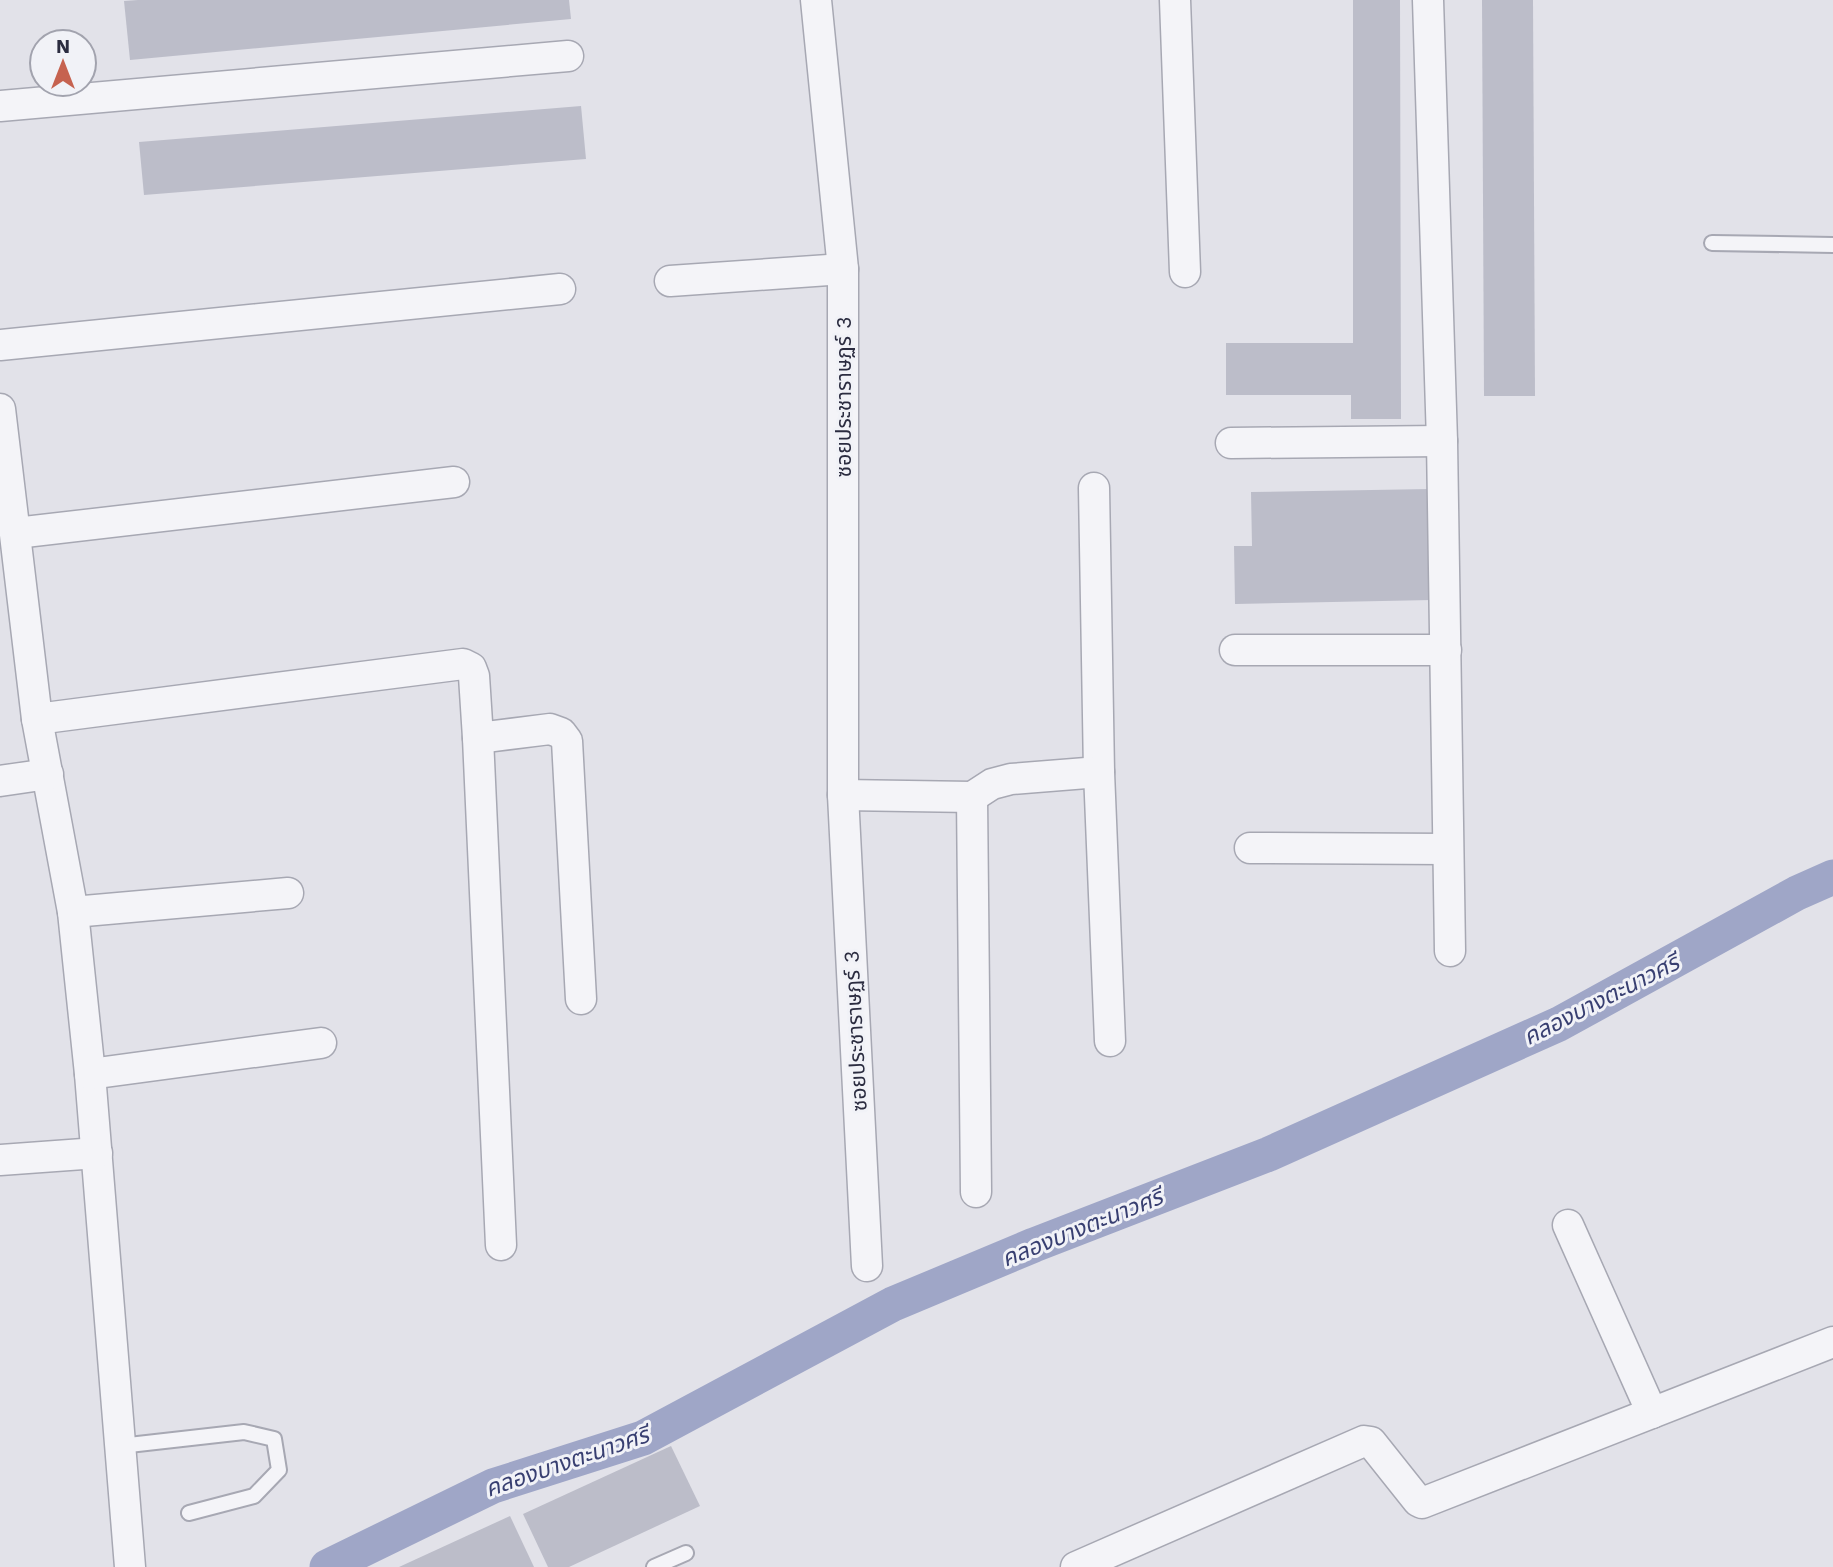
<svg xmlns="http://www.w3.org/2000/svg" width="1833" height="1567" font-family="'Work Sans','Noto Sans Thai',sans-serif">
<rect width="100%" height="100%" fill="#e2e2e9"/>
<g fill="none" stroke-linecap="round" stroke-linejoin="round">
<path stroke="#9fa6c7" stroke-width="35" d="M 327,1567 L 493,1486 L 643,1438 L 893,1304 L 1034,1245 L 1269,1154 L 1559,1024 L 1797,893 L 1833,877"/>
</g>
<g fill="#bcbdc9">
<path d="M 138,0 L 569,0 L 571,19 L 130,60 L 124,1 Z"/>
<path d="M 1353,0 L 1400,0 L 1401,419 L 1351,419 L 1351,395 L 1226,395 L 1226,343 L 1353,343 Z"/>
<path d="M 1482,0 L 1533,0 L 1535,396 L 1484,396 Z"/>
<path d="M 581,106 L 586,159 L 144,195 L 139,142 Z"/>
<path d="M 1430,489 L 1432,600 L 1235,604 L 1234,546 L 1252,546 L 1251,492 Z"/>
<path d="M 671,1446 L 700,1506 L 569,1567 L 548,1567 L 523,1514 Z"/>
<path d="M 510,1516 L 534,1567 L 399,1567 Z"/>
</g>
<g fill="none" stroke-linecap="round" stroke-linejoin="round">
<g stroke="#a7a8b3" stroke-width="18">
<g id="service">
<path d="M 1712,243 L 1833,245"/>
<path d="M 120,1446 L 244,1432 L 274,1439 L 279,1470 L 254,1496 L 189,1513"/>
<path d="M 654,1567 L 686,1553"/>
</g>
</g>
<g stroke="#a7a8b3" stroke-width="33">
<g id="minor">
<path d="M 816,0 L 843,269 L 843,795 L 867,1266"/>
<path d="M 1175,0 L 1185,272"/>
<path d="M 1428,0 L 1442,441 L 1450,951"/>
<path d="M 0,106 L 568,56"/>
<path d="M 670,281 L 843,269"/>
<path d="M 0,345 L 560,289"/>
<path d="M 0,409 L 37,719 L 73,912 L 90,1074 L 130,1567"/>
<path d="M 1231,443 L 1442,441"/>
<path d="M 1094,488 L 1099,772 L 1110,1041"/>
<path d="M 16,533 L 454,482"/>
<path d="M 1235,650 L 1446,650"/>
<path d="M 37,719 L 463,664 L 471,668 L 474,676 L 478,738 L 501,1245"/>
<path d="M 478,738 L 550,729 L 561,733 L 567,741 L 581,999"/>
<path d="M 0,781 L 48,774"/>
<path d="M 843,795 L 972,797 L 992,784 L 1011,779 L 1099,772"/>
<path d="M 972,797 L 976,1192"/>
<path d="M 1250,848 L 1447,849"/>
<path d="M 73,912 L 288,893"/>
<path d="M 90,1074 L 321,1043"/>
<path d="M 0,1160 L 97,1153"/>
<path d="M 1568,1225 L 1652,1413"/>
<path d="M 1076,1567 L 1364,1441 L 1371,1442 L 1418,1501 L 1422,1503 L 1833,1342"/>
</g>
</g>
<use href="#service" stroke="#f4f4f8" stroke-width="14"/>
<use href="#minor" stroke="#f4f4f8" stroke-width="30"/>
</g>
<g text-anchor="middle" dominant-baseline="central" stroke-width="6" stroke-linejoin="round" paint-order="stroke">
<g font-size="21" fill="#2b2c40" stroke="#f1f2f7">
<text transform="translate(843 397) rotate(-90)">ซอยประชาราษฏร์ 3</text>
<text transform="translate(855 1031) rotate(-93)">ซอยประชาราษฏร์ 3</text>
</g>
<g font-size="23" font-style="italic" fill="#383f71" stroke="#f1f2f7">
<text transform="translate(1601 1000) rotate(-27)">คลองบางตะนาวศรี</text>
<text transform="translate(1082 1228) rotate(-22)">คลองบางตะนาวศรี</text>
<text transform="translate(567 1462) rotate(-19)">คลองบางตะนาวศรี</text>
</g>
</g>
<g transform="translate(63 63)"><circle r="33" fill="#f1f2f7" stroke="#a2a3ae" stroke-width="2"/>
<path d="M0-5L12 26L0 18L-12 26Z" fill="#c6624f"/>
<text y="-10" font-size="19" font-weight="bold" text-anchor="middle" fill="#2b2c40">N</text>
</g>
</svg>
